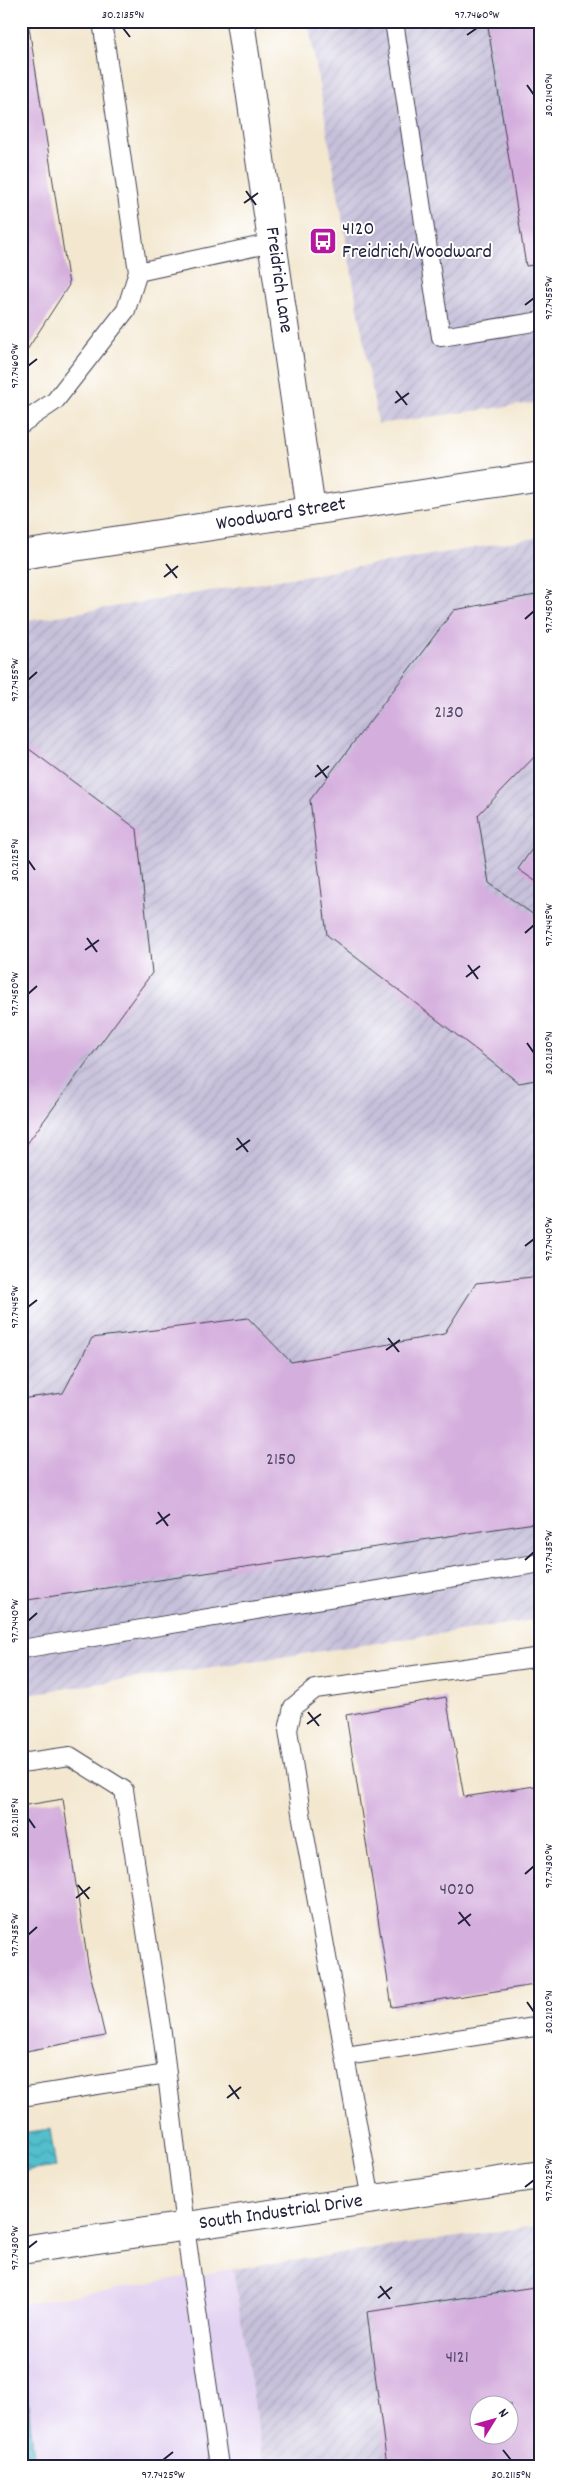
<svg xmlns="http://www.w3.org/2000/svg" width="562" height="2487" font-family="Dekko,sans-serif">
<defs>
<pattern id="industrial-furrows" width="10" height="10" patternUnits="userSpaceOnUse" patternTransform="scale(1.25)"><rect width="10" height="10" fill="#c6c0da"/><path d="M-1 1l2-2M0 10L10 0M9 11l2-2" fill="none" stroke="#aaa5bc"/></pattern>
<pattern id="water-waves" width="16" height="10" patternUnits="userSpaceOnUse" patternTransform="scale(1.25)"><rect width="16" height="10" fill="#52becc"/><path d="M0 5q4-4 8 0t8 0" fill="none" stroke="#449aa7"/></pattern>
</defs>
<rect width="100%" height="100%" fill="#fff"/>
<filter id="ink" filterUnits="userSpaceOnUse"><feTurbulence type="fractalNoise" baseFrequency=".02" numOctaves="2"/><feDisplacementMap in="SourceGraphic" scale="10" xChannelSelector="R" yChannelSelector="G"/><feConvolveMatrix kernelMatrix="1 2 1 2 8 2 1 2 1" color-interpolation-filters="sRGB"/></filter>
<filter id="wash" filterUnits="userSpaceOnUse"><feTurbulence type="fractalNoise" baseFrequency=".0096" numOctaves="4" result="noise"/><feDisplacementMap in="SourceGraphic" scale="20" xChannelSelector="R" yChannelSelector="G"/><feGaussianBlur stdDeviation="1.12" result="paint"/><feColorMatrix in="noise" values="0 0 0 0 0 0 0 0 0 0 0 0 0 0 0 0 0 1.4 0 .05"/><feComposite in="paint" operator="in"/></filter>
<g filter="url(#wash)">
<rect width="100%" height="100%" fill="#f3e7cf"/>
<path fill="#e3d3f2" d="M 233,2269 L 264,2466 L 21,2466 L 21,2304 Z"/>
<g fill="url(#industrial-furrows)" fill-rule="evenodd">
<path d="M 308,21 L 541,21 L 541,402 L 378,424 Z"/>
<path d="M 541,537 L 541,1619 L 21,1695 L 21,622 Z"/>
<path d="M 541,2225 L 541,2466 L 264,2466 L 233,2269 ZM 480,2404 L 510,2404 L 510,2434 L 480,2434 Z"/>
</g>
<g fill="url(#water-waves)" stroke="#3a7084">
<path d="M 50,2129 L 56,2167 L 21,2172 L 21,2133 Z"/>
<path d="M 21,2363 L 24,2366 L 35,2466 L 21,2466 Z"/>
</g>
<g id="blocks">
<g fill="#d4aedd" fill-rule="evenodd">
<path d="M 21,21 L 28,21 L 69,285 L 27,350 L 21,351 Z"/>
<path d="M 487,21 L 541,21 L 541,264 L 526,266 Z"/>
<path d="M 541,594 L 541,750 L 478,815 L 489,883 L 541,920 L 541,1079 L 519,1083 L 327,935 L 310,800 L 454,610 Z"/>
<path d="M 21,743 L 137,829 L 152,973 L 21,1152 Z"/>
<path d="M 532,849 L 541,856 L 541,885 L 518,869 Z"/>
<path d="M 541,1276 L 541,1522 L 21,1601 L 21,1399 L 63,1393 L 92,1338 L 248,1318 L 291,1362 L 444,1334 L 476,1283 Z"/>
<path d="M 446,1697 L 464,1797 L 541,1785 L 541,1984 L 392,2007 L 346,1715 Z"/>
<path d="M 63,1799 L 88,1964 L 105,2036 L 21,2052 L 21,1806 Z"/>
<path d="M 541,2286 L 541,2466 L 387,2466 L 367,2312 ZM 480,2404 L 510,2404 L 510,2434 L 480,2434 Z"/>
</g>
</g>
</g>
<g filter="url(#ink)">
<use href="#blocks" fill-opacity="0" stroke="#414051" stroke-width="1"/>
<g fill="none" stroke-linecap="round" stroke-linejoin="round">
<g stroke="#414051" stroke-width="20">
<g id="lane">
<path d="M 394,21 L 441,337 L 541,321"/>
<path d="M 138,272 L 272,243"/>
<path d="M 21,424 L 55,401 L 126,310 L 138,272 L 102,21"/>
<path d="M 21,1649 L 541,1563"/>
<path d="M 21,1763 L 70,1756 L 124,1790 L 163,2040 L 185,2227 L 219,2466"/>
<path d="M 346,2056 L 541,2026"/>
<path d="M 21,2097 L 167,2074"/>
<path d="M 371,2200 L 302,1819 L 288,1730 L 293,1707 L 315,1689 L 541,1657"/>
</g>
</g>
<g stroke="#414051" stroke-width="30">
<path id="street" d="M 21,2250 L 541,2175"/>
</g>
<g stroke="#414051" stroke-width="30">
<g id="secondary">
<path d="M 240,21 L 311,510"/>
<path d="M 21,555 L 541,476"/>
</g>
</g>
<use href="#lane" stroke="#fff" stroke-width="18"/>
<use href="#street" stroke="#fff" stroke-width="28"/>
<use href="#secondary" stroke="#fff" stroke-width="28"/>
</g>
</g>
<path fill="none" stroke="#22223b" stroke-width="2" d="M 123,28 L 130,37M 467,35 L 477,28M 527,85 L 534,95M 246,191 L 256,205M 244,203 L 258,193M 525,305 L 534,298M 28,366 L 37,359M 396,391 L 407,405M 395,403 L 409,393M 166,564 L 177,578M 164,577 L 178,566M 525,619 L 534,611M 28,680 L 37,672M 317,765 L 327,778M 315,777 L 329,766M 28,860 L 35,870M 525,933 L 534,925M 87,938 L 97,952M 85,950 L 99,940M 468,965 L 478,979M 466,977 L 480,966M 28,994 L 37,986M 527,1043 L 534,1053M 237,1138 L 248,1152M 236,1150 L 250,1140M 525,1246 L 534,1239M 28,1307 L 37,1300M 388,1338 L 399,1352M 386,1350 L 400,1340M 158,1512 L 168,1526M 156,1524 L 170,1514M 525,1560 L 534,1552M 28,1621 L 37,1613M 308,1712 L 319,1726M 307,1724 L 321,1714M 28,1818 L 35,1828M 525,1874 L 534,1866M 78,1885 L 89,1899M 76,1898 L 90,1887M 459,1912 L 470,1926M 458,1924 L 471,1914M 28,1935 L 37,1927M 527,2002 L 534,2012M 229,2085 L 239,2099M 227,2098 L 241,2087M 525,2187 L 534,2180M 28,2248 L 37,2241M 380,2286 L 390,2299M 378,2298 L 392,2287M 503,2450 L 511,2460M 163,2460 L 173,2452"/>
<defs>
<g id="bus-square" transform="scale(1.4375)"><rect x="-9" y="-9" width="18" height="18" rx="4" fill="#b5179e" stroke="#fff"/><path d="M-5-6H5V4H4V6H2V4H-2V6H-4V4H-5ZM-3.5-4V0h7V-4ZM-3.5 1.2v1.5H-2V1.2ZM2 1.2v1.5H3.5V1.2Z" fill="#fff"/></g>
</defs>
<g fill-rule="evenodd">
<use href="#bus-square" x="323" y="241"/>
</g>
<g text-anchor="middle" dominant-baseline="central" stroke-width="4" stroke-linejoin="round" paint-order="stroke">
<g font-size="18" fill="#4e4564">
<text x="449" y="713">2130</text>
<text x="281" y="1460">2150</text>
<text x="457" y="1890">4020</text>
<text x="457" y="2358">4121</text>
</g>
<g font-size="20" fill="#22223b" stroke="#fff" text-anchor="start">
<text x="342" y="230">4120<tspan x="342" dy="23">Freidrich/Woodward</tspan></text>
</g>
<g font-size="20" fill="#22223b" stroke="#fff">
<text transform="translate(278 280) rotate(82)">Freidrich Lane</text>
<text transform="translate(281 515) rotate(-9)">Woodward Street</text>
<text transform="translate(281 2213) rotate(-8)">South Industrial Drive</text>
</g>
</g>
<rect width="562" height="2487" fill="none" stroke="#fff" stroke-width="55"/>
<g transform="translate(494 2420) rotate(53)"><circle r="24" fill="#ffffff" stroke="#a7a7b1"/>
<path d="M0-4L9 19L0 12L-9 19Z" fill="#b5179e"/>
<text y="-8" font-size="14" font-weight="bold" text-anchor="middle" fill="#22223b">N</text>
</g>
<rect x="28" y="28" width="506" height="2432" fill="none" stroke="#22223b" stroke-width="2"/>
<g font-size="12" text-anchor="middle" fill="#22223b">
<text x="123" y="18">30.2135°N</text>
<text x="477" y="18">97.7460°W</text>
<text transform="translate(548 95) rotate(-90)" y="4">30.2140°N</text>
<text transform="translate(548 298) rotate(-90)" y="4">97.7455°W</text>
<text transform="translate(14 366) rotate(-90)" y="4">97.7460°W</text>
<text transform="translate(548 611) rotate(-90)" y="4">97.7450°W</text>
<text transform="translate(14 680) rotate(-90)" y="4">97.7455°W</text>
<text transform="translate(14 860) rotate(-90)" y="4">30.2125°N</text>
<text transform="translate(548 925) rotate(-90)" y="4">97.7445°W</text>
<text transform="translate(14 994) rotate(-90)" y="4">97.7450°W</text>
<text transform="translate(548 1053) rotate(-90)" y="4">30.2130°N</text>
<text transform="translate(548 1239) rotate(-90)" y="4">97.7440°W</text>
<text transform="translate(14 1307) rotate(-90)" y="4">97.7445°W</text>
<text transform="translate(548 1552) rotate(-90)" y="4">97.7435°W</text>
<text transform="translate(14 1621) rotate(-90)" y="4">97.7440°W</text>
<text transform="translate(14 1818) rotate(-90)" y="4">30.2115°N</text>
<text transform="translate(548 1866) rotate(-90)" y="4">97.7430°W</text>
<text transform="translate(14 1935) rotate(-90)" y="4">97.7435°W</text>
<text transform="translate(548 2012) rotate(-90)" y="4">30.2120°N</text>
<text transform="translate(548 2180) rotate(-90)" y="4">97.7425°W</text>
<text transform="translate(14 2248) rotate(-90)" y="4">97.7430°W</text>
<text x="163" y="2478">97.7425°W</text>
<text x="511" y="2478">30.2115°N</text>
</g>
</svg>
